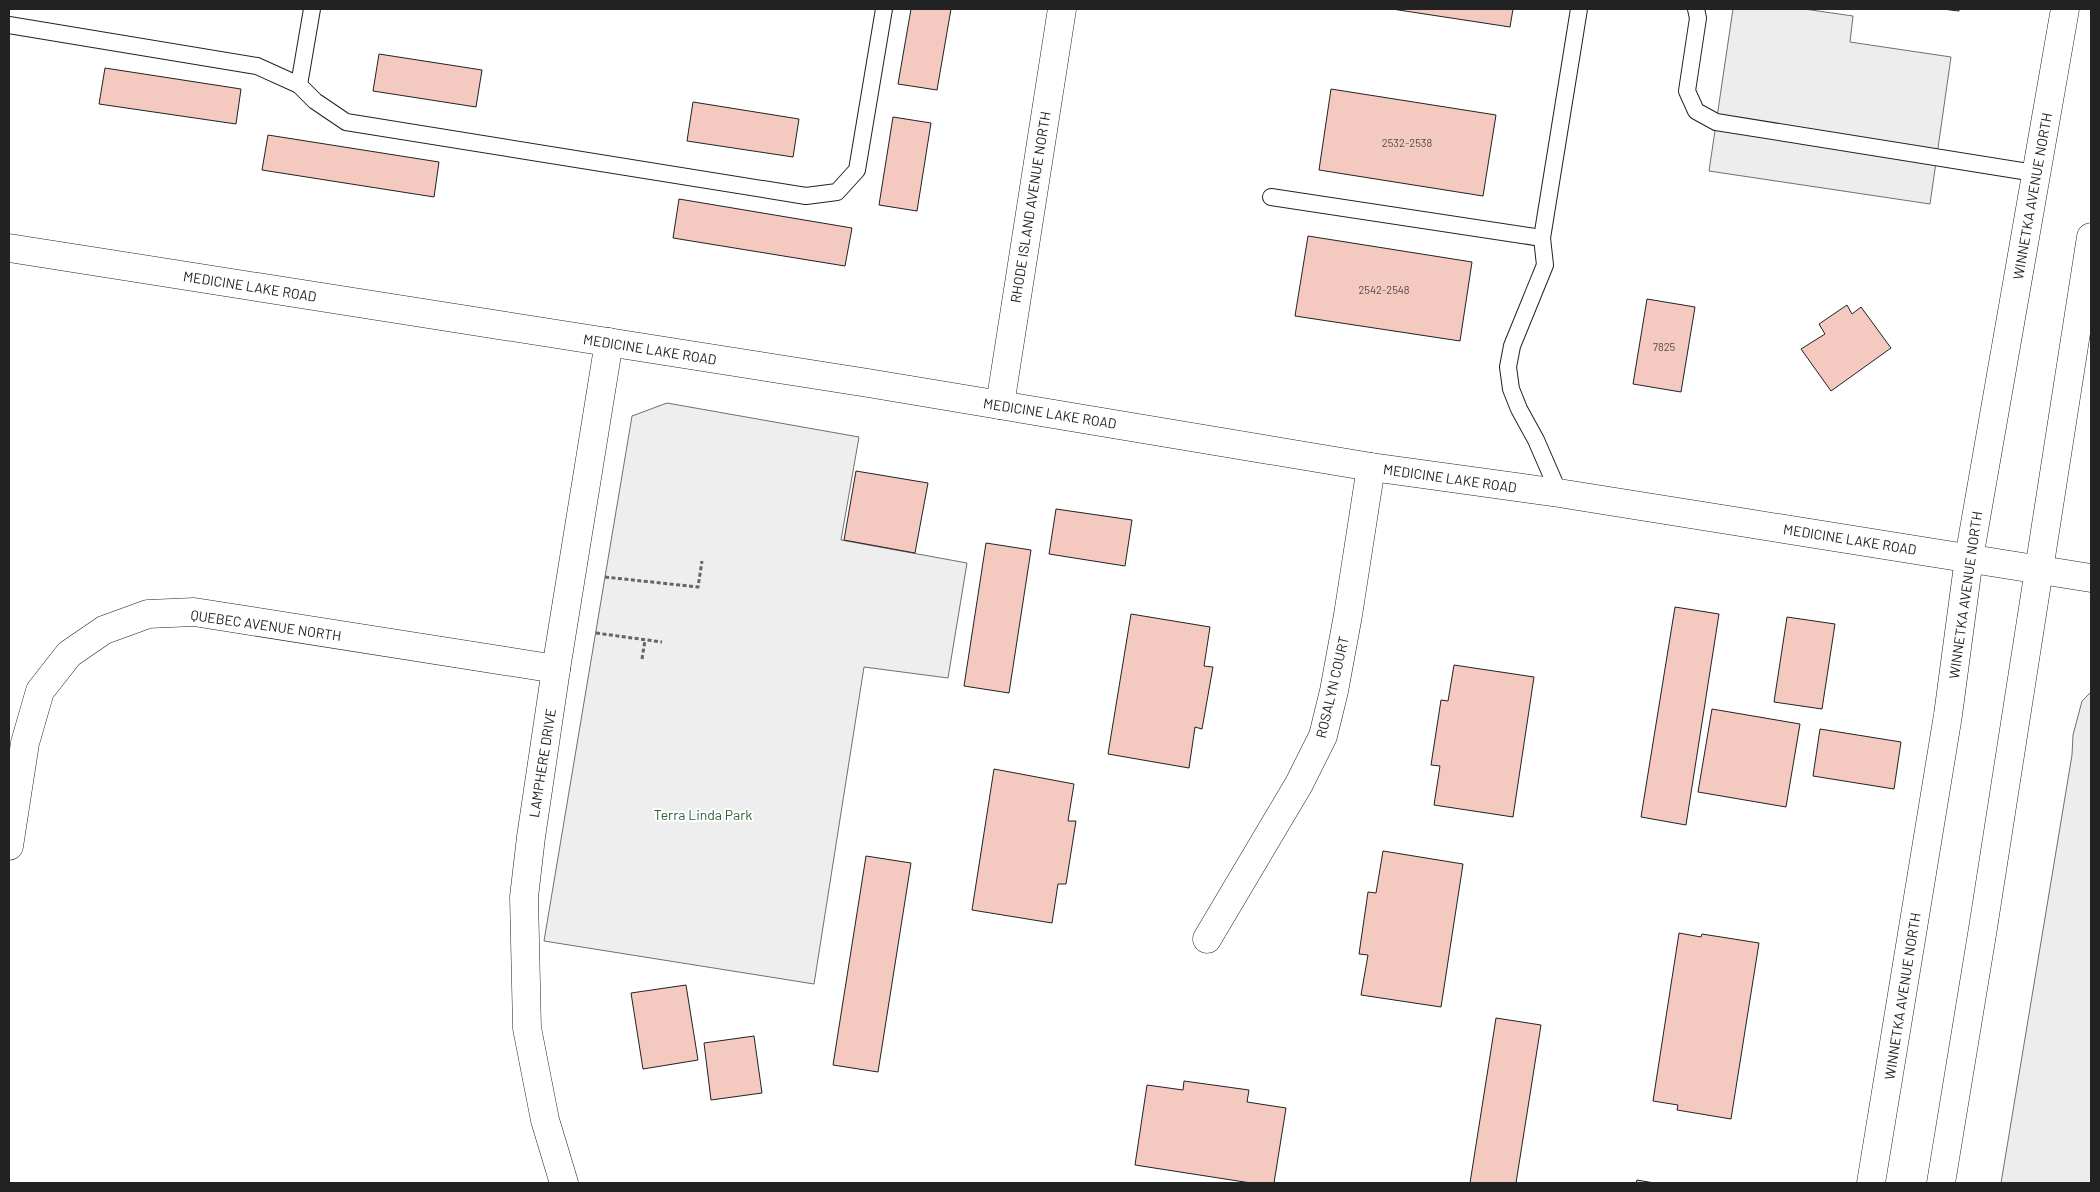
<svg xmlns="http://www.w3.org/2000/svg" width="2100" height="1192" font-family="Barlow,sans-serif">
<rect width="100%" height="100%" fill="#fff"/>
<path fill="#eee" stroke="#6f6f6f" d="M 667,403 L 859,437 L 841,540 L 967,563 L 948,678 L 864,667 L 814,984 L 544,941 L 632,416 Z"/>
<g fill="#ededed" stroke="#6f6f6f">
<path d="M 1733,9 L 1804,9 L 1853,16 L 1850,42 L 1951,57 L 1930,204 L 1709,171 Z"/>
<path d="M 2091,692 L 2091,1183 L 2001,1183 L 2072,755 L 2073,735 L 2082,701 Z"/>
</g>
<g fill="#f3c9c0" stroke="#222">
<path d="M 911,9 L 951,9 L 937,90 L 898,84 Z"/>
<path d="M 1392,9 L 1513,9 L 1510,27 Z"/>
<path d="M 1942,9 L 1959,9 L 1959,11 Z"/>
<path d="M 379,54 L 482,70 L 476,107 L 373,91 Z"/>
<path d="M 105,68 L 241,89 L 236,124 L 99,104 Z"/>
<path d="M 1331,89 L 1496,115 L 1483,196 L 1319,170 Z"/>
<path d="M 693,102 L 799,119 L 793,157 L 687,141 Z"/>
<path d="M 893,117 L 931,123 L 917,211 L 879,205 Z"/>
<path d="M 268,135 L 439,162 L 434,197 L 262,170 Z"/>
<path d="M 679,199 L 852,228 L 845,266 L 673,238 Z"/>
<path d="M 1308,236 L 1472,262 L 1460,341 L 1295,316 Z"/>
<path d="M 1647,299 L 1695,307 L 1681,392 L 1633,384 Z"/>
<path d="M 1847,305 L 1852,314 L 1861,307 L 1891,348 L 1831,391 L 1801,349 L 1825,334 L 1819,324 Z"/>
<path d="M 856,471 L 928,483 L 915,553 L 844,540 Z"/>
<path d="M 1056,509 L 1132,520 L 1125,566 L 1049,554 Z"/>
<path d="M 986,543 L 1031,550 L 1009,693 L 964,686 Z"/>
<path d="M 1675,607 L 1719,614 L 1686,825 L 1641,817 Z"/>
<path d="M 1131,614 L 1210,627 L 1204,666 L 1213,667 L 1202,729 L 1195,727 L 1189,768 L 1108,754 Z"/>
<path d="M 1787,617 L 1835,624 L 1822,709 L 1774,702 Z"/>
<path d="M 1454,665 L 1534,677 L 1513,817 L 1434,805 L 1440,766 L 1431,765 L 1441,700 L 1448,701 Z"/>
<path d="M 1712,709 L 1800,724 L 1786,807 L 1698,792 Z"/>
<path d="M 1820,729 L 1901,742 L 1894,789 L 1813,776 Z"/>
<path d="M 994,769 L 1074,784 L 1068,821 L 1076,821 L 1066,884 L 1058,884 L 1052,923 L 972,910 Z"/>
<path d="M 1383,851 L 1463,864 L 1441,1007 L 1361,995 L 1368,955 L 1359,954 L 1368,892 L 1376,893 Z"/>
<path d="M 866,856 L 911,863 L 878,1072 L 833,1065 Z"/>
<path d="M 1679,933 L 1701,937 L 1702,934 L 1759,943 L 1731,1119 L 1677,1110 L 1678,1105 L 1653,1101 Z"/>
<path d="M 686,985 L 698,1060 L 643,1069 L 631,993 Z"/>
<path d="M 1496,1018 L 1541,1025 L 1516,1183 L 1470,1183 Z"/>
<path d="M 754,1036 L 762,1093 L 711,1100 L 704,1043 Z"/>
<path d="M 1184,1081 L 1249,1090 L 1247,1102 L 1286,1108 L 1274,1183 L 1251,1183 L 1135,1165 L 1147,1085 L 1183,1090 Z"/>
<path d="M 1637,1180 L 1654,1183 L 1636,1183 Z"/>
</g>
<g fill="none" stroke-linecap="round" stroke-linejoin="round">
<g stroke="#222" stroke-width="18">
<g id="lane">
<path d="M 1696,9 L 1698,18 L 1687,91 L 1696,111 L 1716,122 L 2035,173"/>
<path d="M 9,25 L 257,66 L 299,85 L 315,101 L 346,122 L 806,196 L 837,192 L 857,170 L 884,9"/>
<path d="M 299,85 L 312,9"/>
<path d="M 1271,197 L 1542,238"/>
<path d="M 1559,493 L 1536,440 L 1519,409 L 1511,389 L 1508,367 L 1512,346 L 1545,265 L 1542,238 L 1579,9"/>
</g>
</g>
<g stroke="#222" stroke-width="29">
<g id="street">
<path d="M 1000,405 L 1062,9"/>
<path d="M 9,846 L 25,743 L 40,691 L 69,654 L 104,630 L 148,614 L 194,612 L 556,669"/>
<path d="M 1207,939 L 1299,784 L 1323,736 L 1334,691 L 1348,615 L 1371,467"/>
<path d="M 564,1183 L 545,1120 L 527,1028 L 524,897 L 531,837 L 556,669 L 609,342"/>
</g>
</g>
<g stroke="#222" stroke-width="29">
<g id="secondary">
<path d="M 9,248 L 868,383 L 1371,467 L 1559,493 L 2091,578"/>
<path d="M 1871,1183 L 1948,715 L 1969,558 L 2065,9"/>
<path d="M 1941,1183 L 1983,928 L 2091,237"/>
</g>
</g>
<g stroke="#646464" stroke-width="3" stroke-dasharray="4 2.5" stroke-linecap="butt">
<path d="M 605,577 L 698,587 L 702,561"/>
<path d="M 596,633 L 662,642"/>
<path d="M 642,659 L 645,640"/>
</g>
<use href="#lane" stroke="#fff" stroke-width="16"/>
<use href="#street" stroke="#fff" stroke-width="28"/>
<use href="#secondary" stroke="#fff" stroke-width="28"/>
</g>
<g text-anchor="middle" dominant-baseline="central" stroke-width="4" stroke-linejoin="round" paint-order="stroke">
<g font-size="11" fill="#564c4a">
<text x="1407" y="142">2532-2538</text>
<text x="1384" y="289">2542-2548</text>
<text x="1664" y="346">7825</text>
</g>
<g font-size="14" fill="#222" stroke="#fff">
<text transform="translate(2032 196) rotate(-80)">WINNETKA AVENUE NORTH</text>
<text transform="translate(1030 207) rotate(-81)">RHODE ISLAND AVENUE NORTH</text>
<text transform="translate(250 286) rotate(9)">MEDICINE LAKE ROAD</text>
<text transform="translate(650 349) rotate(9)">MEDICINE LAKE ROAD</text>
<text transform="translate(1050 413) rotate(9)">MEDICINE LAKE ROAD</text>
<text transform="translate(1450 478) rotate(8)">MEDICINE LAKE ROAD</text>
<text transform="translate(1850 539) rotate(9)">MEDICINE LAKE ROAD</text>
<text transform="translate(1965 595) rotate(-82)">WINNETKA AVENUE NORTH</text>
<text transform="translate(266 625) rotate(8)">QUEBEC AVENUE NORTH</text>
<text transform="translate(1332 687) rotate(-77)">ROSALYN COURT</text>
<text transform="translate(542 763) rotate(-81)">LAMPHERE DRIVE</text>
<text transform="translate(1902 996) rotate(-81)">WINNETKA AVENUE NORTH</text>
</g>
<g font-size="14" fill="#2f5e38" stroke="#fff">
<text x="703" y="814">Terra Linda Park</text>
</g>
</g>
<rect width="2100" height="1192" fill="none" stroke="#222222" stroke-width="20"/>
</svg>
